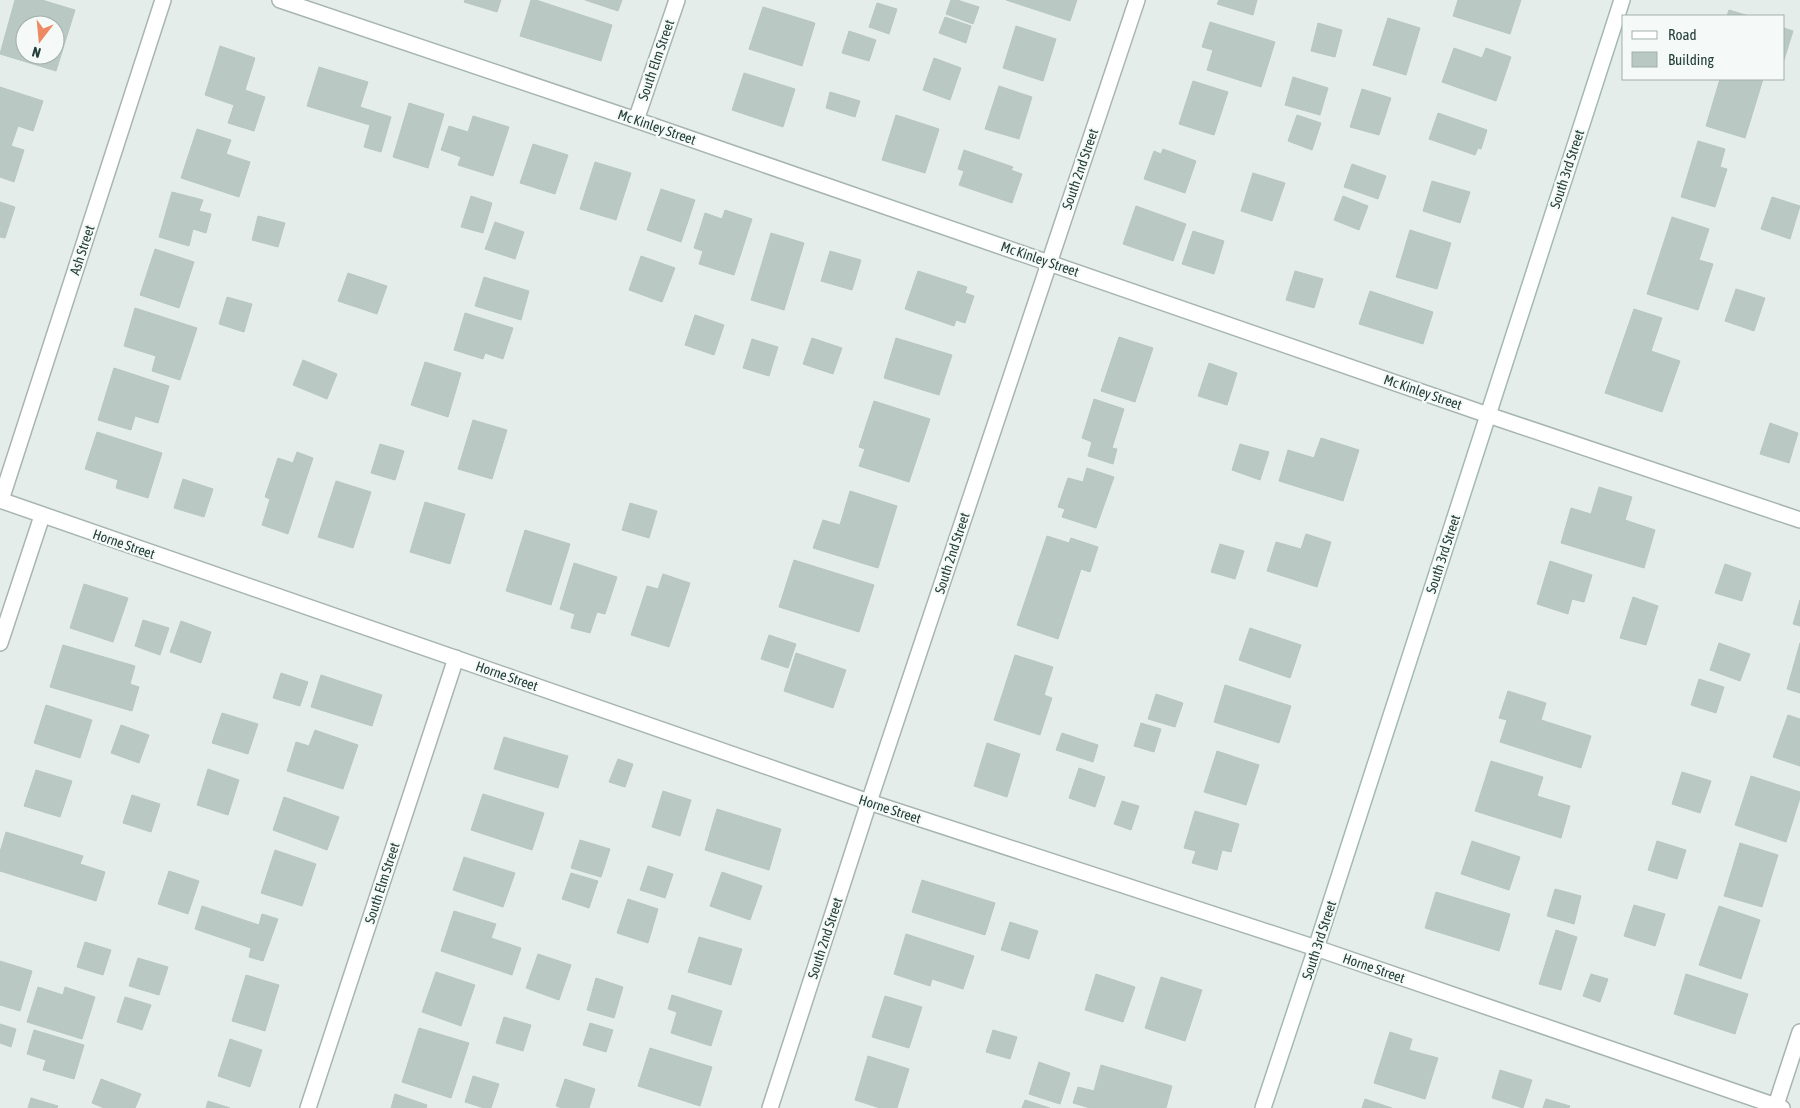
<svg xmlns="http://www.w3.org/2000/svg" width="1800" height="1108" font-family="'Asap Condensed',sans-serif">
<rect width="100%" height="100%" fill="#e5edea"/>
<g fill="#bac8c3" stroke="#b7c7c1" fill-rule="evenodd">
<path d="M 15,0 L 42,0 L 75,10 L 56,71 L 0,54 ZM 25,25 L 55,25 L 55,55 L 25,55 Z"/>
<path d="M 465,0 L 501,0 L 497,12 L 464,2 Z"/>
<path d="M 531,0 L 536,0 L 612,25 L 601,61 L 520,36 Z"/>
<path d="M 585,0 L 622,0 L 618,11 Z"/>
<path d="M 951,0 L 957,0 L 979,7 L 973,24 L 946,14 Z"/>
<path d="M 1006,0 L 1077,0 L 1070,21 Z"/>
<path d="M 1219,0 L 1257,0 L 1253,15 L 1217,4 Z"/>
<path d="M 1458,0 L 1521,0 L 1510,34 L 1453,16 Z"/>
<path d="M 877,3 L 897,9 L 889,34 L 869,27 Z"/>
<path d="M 763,7 L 815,23 L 802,66 L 749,49 Z"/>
<path d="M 1729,10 L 1749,16 L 1727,16 Z"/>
<path d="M 945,17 L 971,26 L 966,43 L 939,33 Z"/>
<path d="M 1388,18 L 1420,28 L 1406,75 L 1373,65 Z"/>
<path d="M 1210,22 L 1275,42 L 1261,87 L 1207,70 L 1213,50 L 1202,47 Z"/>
<path d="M 1318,23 L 1342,30 L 1335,57 L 1311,51 Z"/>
<path d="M 1016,26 L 1056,39 L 1043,81 L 1003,68 Z"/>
<path d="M 1784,28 L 1793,31 L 1784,60 Z"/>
<path d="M 849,31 L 876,40 L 869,61 L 842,53 Z"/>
<path d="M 220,46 L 255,58 L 245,90 L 265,97 L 254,131 L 228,123 L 234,105 L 205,95 Z"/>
<path d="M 1454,48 L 1482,58 L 1486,48 L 1511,57 L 1496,101 L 1442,82 Z"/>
<path d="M 934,58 L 961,68 L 950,100 L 923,90 Z"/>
<path d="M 319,67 L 368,82 L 360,107 L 391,117 L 381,152 L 364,147 L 370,125 L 307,106 Z"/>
<path d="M 744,73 L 795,89 L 783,127 L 732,110 Z"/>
<path d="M 1293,77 L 1328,88 L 1320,115 L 1285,105 Z"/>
<path d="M 1720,79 L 1763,79 L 1745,138 L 1706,126 Z"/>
<path d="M 1193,81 L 1228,92 L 1214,135 L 1179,124 Z"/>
<path d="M 999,86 L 1032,97 L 1019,139 L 985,129 Z"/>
<path d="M 0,87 L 43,101 L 33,131 L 18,126 L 11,146 L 24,150 L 14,182 L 0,177 Z"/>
<path d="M 1362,89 L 1391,98 L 1379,135 L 1350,127 Z"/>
<path d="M 830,92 L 860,101 L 855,117 L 826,108 Z"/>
<path d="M 409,103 L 444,114 L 428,168 L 393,157 Z"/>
<path d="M 1438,113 L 1487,130 L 1481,149 L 1478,148 L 1475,155 L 1429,139 Z"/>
<path d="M 896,115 L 939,129 L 925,173 L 882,160 Z"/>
<path d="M 1297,115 L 1321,123 L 1312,150 L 1288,141 Z"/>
<path d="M 473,116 L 509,127 L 493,176 L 458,165 L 461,157 L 441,150 L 449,126 L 468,132 Z"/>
<path d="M 197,129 L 231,140 L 226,154 L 250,162 L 239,197 L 181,178 Z"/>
<path d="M 1698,141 L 1725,149 L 1720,167 L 1727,169 L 1715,207 L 1681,197 Z"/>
<path d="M 533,144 L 568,155 L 555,194 L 520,183 Z"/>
<path d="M 1163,149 L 1196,161 L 1185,193 L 1144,179 L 1154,151 L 1161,154 Z"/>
<path d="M 964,150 L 1013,167 L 1011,170 L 1022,174 L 1012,203 L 959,185 L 964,171 L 958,169 Z"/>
<path d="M 595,162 L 631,173 L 616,220 L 580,209 Z"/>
<path d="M 1352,164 L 1386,176 L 1378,199 L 1344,187 Z"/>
<path d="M 1253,173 L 1285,183 L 1272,221 L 1241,211 Z"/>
<path d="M 1432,181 L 1470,192 L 1460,223 L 1423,211 Z"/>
<path d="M 661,189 L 695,200 L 681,242 L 647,230 Z"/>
<path d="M 172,192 L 203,200 L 199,211 L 211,214 L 206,233 L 193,229 L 189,246 L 159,237 Z"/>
<path d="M 471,196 L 492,203 L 483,233 L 461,227 Z"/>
<path d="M 1343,196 L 1368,206 L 1359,230 L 1334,220 Z"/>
<path d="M 1772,197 L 1800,206 L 1790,239 L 1761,229 Z"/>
<path d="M 0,202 L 15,207 L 5,238 L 0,237 Z"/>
<path d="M 1136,206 L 1186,224 L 1173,261 L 1123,244 Z"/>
<path d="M 725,210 L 752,219 L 734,275 L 699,264 L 703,251 L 694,248 L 705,213 L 722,219 Z"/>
<path d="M 258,216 L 285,223 L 278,247 L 252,240 Z"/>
<path d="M 1672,217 L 1709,229 L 1699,260 L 1713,264 L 1698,310 L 1647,294 Z"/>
<path d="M 495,222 L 524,232 L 515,259 L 485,249 Z"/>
<path d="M 1410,230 L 1451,243 L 1437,289 L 1396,277 Z"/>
<path d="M 1193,231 L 1224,241 L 1214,274 L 1182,264 Z"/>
<path d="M 771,233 L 804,243 L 784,310 L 751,300 Z"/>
<path d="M 155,249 L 194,262 L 179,308 L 140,295 Z"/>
<path d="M 830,251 L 861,260 L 852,290 L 821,281 Z"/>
<path d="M 641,256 L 675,268 L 662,302 L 629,290 Z"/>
<path d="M 918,271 L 967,287 L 965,293 L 974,296 L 965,323 L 956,320 L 954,326 L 905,309 Z"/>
<path d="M 1295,271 L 1323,279 L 1314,308 L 1286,300 Z"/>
<path d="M 348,273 L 387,286 L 377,314 L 338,301 Z"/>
<path d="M 484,277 L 529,291 L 521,320 L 475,306 Z"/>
<path d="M 1736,289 L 1765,298 L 1754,331 L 1725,321 Z"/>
<path d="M 1370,291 L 1433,312 L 1423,344 L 1359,324 Z"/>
<path d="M 227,297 L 252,304 L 244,332 L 219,324 Z"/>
<path d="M 135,308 L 197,328 L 180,380 L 152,371 L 156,356 L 124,346 Z"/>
<path d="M 1634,309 L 1662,318 L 1651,351 L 1680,361 L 1662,412 L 1605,393 Z"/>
<path d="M 465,313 L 513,328 L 503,359 L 485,353 L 483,359 L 454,350 Z"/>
<path d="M 695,315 L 724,325 L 714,355 L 685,345 Z"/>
<path d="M 1119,337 L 1153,348 L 1135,402 L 1101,391 Z"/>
<path d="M 812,338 L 842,348 L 833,374 L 803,364 Z"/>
<path d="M 896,338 L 952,355 L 939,395 L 884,378 Z"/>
<path d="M 752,339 L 778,347 L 769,376 L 743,368 Z"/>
<path d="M 303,360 L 337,374 L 327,399 L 293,385 Z"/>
<path d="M 425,362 L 461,373 L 448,417 L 411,405 Z"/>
<path d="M 1209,363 L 1237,373 L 1227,405 L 1198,396 Z"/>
<path d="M 114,368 L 169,386 L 158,423 L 135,416 L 131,430 L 98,420 Z"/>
<path d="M 1094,399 L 1124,409 L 1112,448 L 1117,449 L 1113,464 L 1088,456 L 1092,442 L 1082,438 Z"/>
<path d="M 874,401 L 930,419 L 909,482 L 859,466 L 865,449 L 859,447 Z"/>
<path d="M 473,420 L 507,430 L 492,479 L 458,469 Z"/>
<path d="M 1770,423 L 1798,433 L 1789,463 L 1760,454 Z"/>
<path d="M 97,432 L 162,453 L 148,498 L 116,488 L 118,480 L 85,469 Z"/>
<path d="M 1321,438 L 1359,450 L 1343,501 L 1279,481 L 1288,450 L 1314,458 Z"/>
<path d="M 380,444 L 404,451 L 395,480 L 371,473 Z"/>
<path d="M 1240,444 L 1269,452 L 1260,480 L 1232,470 Z"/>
<path d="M 297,452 L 313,458 L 288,534 L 262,525 L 270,499 L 265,497 L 278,458 L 293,463 Z"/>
<path d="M 1087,468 L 1114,477 L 1096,528 L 1062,517 L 1065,509 L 1058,507 L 1068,478 L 1083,482 Z"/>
<path d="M 183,479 L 213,489 L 204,517 L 174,508 Z"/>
<path d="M 336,481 L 371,492 L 353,548 L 318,537 Z"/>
<path d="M 1599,487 L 1632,497 L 1625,520 L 1655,530 L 1644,568 L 1561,543 L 1571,508 L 1591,514 Z"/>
<path d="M 850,491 L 897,506 L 878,568 L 813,548 L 823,520 L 840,525 Z"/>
<path d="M 425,502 L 465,514 L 450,564 L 410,552 Z"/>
<path d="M 630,503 L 657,511 L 649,538 L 622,530 Z"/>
<path d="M 525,530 L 570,544 L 551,605 L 506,591 Z"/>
<path d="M 1306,534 L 1331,542 L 1317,587 L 1267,571 L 1276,542 L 1301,549 Z"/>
<path d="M 1047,536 L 1069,543 L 1071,538 L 1098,547 L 1090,572 L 1081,569 L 1058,639 L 1017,625 Z"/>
<path d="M 1220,544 L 1244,551 L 1235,579 L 1211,572 Z"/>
<path d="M 794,560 L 874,585 L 859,632 L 779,607 Z"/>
<path d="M 1550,561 L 1592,575 L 1584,602 L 1572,599 L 1568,614 L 1537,604 Z"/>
<path d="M 574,563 L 617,577 L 605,614 L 597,612 L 590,633 L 571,628 L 575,614 L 560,609 Z"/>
<path d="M 1725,564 L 1751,573 L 1742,601 L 1715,593 Z"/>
<path d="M 663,574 L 690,583 L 669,647 L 631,635 L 647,586 L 658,589 Z"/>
<path d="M 84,584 L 128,598 L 113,642 L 70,628 Z"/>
<path d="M 1633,597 L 1658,606 L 1646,645 L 1620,638 Z"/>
<path d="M 1800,600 L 1800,626 L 1793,624 Z"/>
<path d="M 143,620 L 169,628 L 160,655 L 135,646 Z"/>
<path d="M 181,621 L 211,632 L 201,663 L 170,652 Z"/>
<path d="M 1250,628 L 1301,645 L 1290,678 L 1239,660 Z"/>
<path d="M 769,635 L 796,644 L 788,668 L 761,659 Z"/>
<path d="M 1719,643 L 1750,654 L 1740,681 L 1710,670 Z"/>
<path d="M 1800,643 L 1800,693 L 1787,689 Z"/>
<path d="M 63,645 L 135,666 L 130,684 L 139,687 L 132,711 L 50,687 Z"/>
<path d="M 796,653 L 846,670 L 833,708 L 784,691 Z"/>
<path d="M 1015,655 L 1053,667 L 1044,695 L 1052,698 L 1040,735 L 994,720 Z"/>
<path d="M 281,673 L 308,682 L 300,706 L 273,698 Z"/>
<path d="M 321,675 L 382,695 L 372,726 L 311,707 Z"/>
<path d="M 1699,679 L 1724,687 L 1716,713 L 1691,705 Z"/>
<path d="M 1225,685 L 1291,706 L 1279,743 L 1214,722 Z"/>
<path d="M 1508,691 L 1546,703 L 1541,720 L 1591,736 L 1581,768 L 1500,742 L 1507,720 L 1499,718 Z"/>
<path d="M 1156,694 L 1183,703 L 1175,727 L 1148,719 Z"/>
<path d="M 46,705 L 92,720 L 80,758 L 34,743 Z"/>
<path d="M 222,713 L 258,724 L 248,754 L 212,743 Z"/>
<path d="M 1788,715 L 1800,719 L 1800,766 L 1773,757 Z"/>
<path d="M 1141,723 L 1161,729 L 1154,752 L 1134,746 Z"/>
<path d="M 121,725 L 149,735 L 139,763 L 111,753 Z"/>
<path d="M 315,730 L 358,745 L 343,789 L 287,771 L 296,742 L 309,746 Z"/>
<path d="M 1062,733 L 1098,745 L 1093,762 L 1056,750 Z"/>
<path d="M 504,737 L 568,756 L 558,788 L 494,769 Z"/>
<path d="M 987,743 L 1020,754 L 1007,797 L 974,786 Z"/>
<path d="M 1217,751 L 1259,765 L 1246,805 L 1204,792 Z"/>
<path d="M 618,759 L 633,764 L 625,787 L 609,782 Z"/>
<path d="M 1491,761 L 1543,777 L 1537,796 L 1570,806 L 1561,838 L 1475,811 Z"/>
<path d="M 1079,768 L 1105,777 L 1095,807 L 1069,798 Z"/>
<path d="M 208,769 L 239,780 L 228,815 L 197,805 Z"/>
<path d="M 36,770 L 72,781 L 60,817 L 24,806 Z"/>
<path d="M 1682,772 L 1711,781 L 1700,813 L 1672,804 Z"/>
<path d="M 1751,776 L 1800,792 L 1800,798 L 1786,842 L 1735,825 Z"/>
<path d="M 663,791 L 691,800 L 680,836 L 652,827 Z"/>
<path d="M 483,794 L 544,813 L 532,850 L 471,830 Z"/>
<path d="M 132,795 L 160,804 L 151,832 L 123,823 Z"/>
<path d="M 284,797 L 339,817 L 327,850 L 273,830 Z"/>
<path d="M 1122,801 L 1139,806 L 1131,830 L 1114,824 Z"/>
<path d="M 717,809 L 781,829 L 769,870 L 705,850 Z"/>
<path d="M 1195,811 L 1239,824 L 1231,852 L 1222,850 L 1217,870 L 1192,863 L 1196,851 L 1184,848 Z"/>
<path d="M 6,832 L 83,856 L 80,864 L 105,872 L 96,901 L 0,871 L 0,852 Z"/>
<path d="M 580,840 L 610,849 L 601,877 L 571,868 Z"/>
<path d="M 1472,841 L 1520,857 L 1509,890 L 1461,874 Z"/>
<path d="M 1657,841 L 1686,850 L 1677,879 L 1648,870 Z"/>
<path d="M 1740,843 L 1778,855 L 1762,907 L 1724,896 Z"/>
<path d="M 275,850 L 316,864 L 302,906 L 261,893 Z"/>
<path d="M 464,857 L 515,873 L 503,907 L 453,890 Z"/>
<path d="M 648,866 L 673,874 L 665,898 L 640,890 Z"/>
<path d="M 169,871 L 199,881 L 188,914 L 158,904 Z"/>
<path d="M 722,872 L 762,886 L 750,920 L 710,906 Z"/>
<path d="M 571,873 L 598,881 L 589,908 L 562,899 Z"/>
<path d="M 922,880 L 995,903 L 985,935 L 912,912 Z"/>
<path d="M 1555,889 L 1581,896 L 1574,924 L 1547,916 Z"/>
<path d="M 1436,892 L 1510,914 L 1499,951 L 1425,928 Z"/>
<path d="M 628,899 L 658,909 L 648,943 L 617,933 Z"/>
<path d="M 1634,905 L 1665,914 L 1655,946 L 1624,936 Z"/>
<path d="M 202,906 L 259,925 L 262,914 L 278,919 L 263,961 L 249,957 L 251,948 L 195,929 Z"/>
<path d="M 1719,906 L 1760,920 L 1741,979 L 1699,965 Z"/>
<path d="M 454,911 L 496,924 L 491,938 L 521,948 L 512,975 L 441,951 Z"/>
<path d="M 1010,922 L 1038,931 L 1029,959 L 1001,950 Z"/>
<path d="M 1556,930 L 1577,937 L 1561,990 L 1539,984 Z"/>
<path d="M 906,934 L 974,956 L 963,989 L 932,979 L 930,986 L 894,974 Z"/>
<path d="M 699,937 L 742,949 L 731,985 L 688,972 Z"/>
<path d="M 85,942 L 111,950 L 103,975 L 77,967 Z"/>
<path d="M 538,954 L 571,965 L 559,1000 L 526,988 Z"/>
<path d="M 138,958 L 168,967 L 159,995 L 129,986 Z"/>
<path d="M 0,961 L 32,971 L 20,1011 L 0,1005 Z"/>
<path d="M 436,972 L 475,985 L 461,1026 L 422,1012 Z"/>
<path d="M 1096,974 L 1135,987 L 1123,1022 L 1085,1010 Z"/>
<path d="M 1591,974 L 1608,979 L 1600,1002 L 1583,996 Z"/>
<path d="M 1686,974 L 1748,994 L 1735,1034 L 1674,1014 Z"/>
<path d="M 246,975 L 279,985 L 265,1031 L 232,1021 Z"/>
<path d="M 1161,977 L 1202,990 L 1185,1041 L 1145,1028 Z"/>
<path d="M 596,978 L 623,987 L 614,1018 L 587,1010 Z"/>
<path d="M 38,987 L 63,995 L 65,987 L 95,997 L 82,1039 L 27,1022 Z"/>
<path d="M 672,995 L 722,1011 L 711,1046 L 671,1033 L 677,1012 L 668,1009 Z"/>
<path d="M 885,996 L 922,1007 L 909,1048 L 872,1037 Z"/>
<path d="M 125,997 L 151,1005 L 142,1030 L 117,1022 Z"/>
<path d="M 504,1017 L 531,1025 L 523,1051 L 496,1043 Z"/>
<path d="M 590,1023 L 613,1030 L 606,1052 L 583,1045 Z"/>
<path d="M 0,1024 L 16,1029 L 11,1047 L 0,1043 Z"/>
<path d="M 419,1028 L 469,1043 L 451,1098 L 402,1082 Z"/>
<path d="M 34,1030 L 84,1045 L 74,1079 L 43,1070 L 46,1060 L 27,1054 Z"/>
<path d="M 993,1030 L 1017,1037 L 1010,1059 L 986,1052 Z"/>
<path d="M 1390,1032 L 1412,1039 L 1409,1050 L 1438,1058 L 1425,1099 L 1374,1083 Z"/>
<path d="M 230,1039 L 262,1050 L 250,1087 L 218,1076 Z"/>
<path d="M 650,1048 L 712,1067 L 700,1106 L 638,1086 Z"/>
<path d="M 868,1056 L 909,1069 L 897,1108 L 880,1108 L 855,1100 Z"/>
<path d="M 1039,1062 L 1070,1073 L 1060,1104 L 1029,1094 Z"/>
<path d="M 1101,1065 L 1172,1086 L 1166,1108 L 1090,1108 L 1073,1103 L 1078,1087 L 1094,1091 Z"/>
<path d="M 1500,1070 L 1532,1080 L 1523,1108 L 1492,1098 Z"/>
<path d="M 473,1076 L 499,1084 L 491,1108 L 484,1108 L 465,1102 Z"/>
<path d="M 101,1079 L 141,1094 L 135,1108 L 104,1108 L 92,1103 Z"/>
<path d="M 565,1079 L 595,1089 L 589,1108 L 562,1108 L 556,1106 Z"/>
<path d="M 395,1094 L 427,1105 L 426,1108 L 391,1108 Z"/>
<path d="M 31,1098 L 58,1106 L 57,1108 L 28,1108 Z"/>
<path d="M 1365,1099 L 1392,1108 L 1362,1108 Z"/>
<path d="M 1546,1099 L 1570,1106 L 1569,1108 L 1543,1108 Z"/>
<path d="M 1025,1100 L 1050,1108 L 1022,1108 Z"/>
<path d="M 208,1101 L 230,1108 L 206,1108 Z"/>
</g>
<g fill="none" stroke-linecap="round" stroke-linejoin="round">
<g stroke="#a7b5b1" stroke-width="18">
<g id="street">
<path d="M 280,0 L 636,120 L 1488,415 L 1800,520"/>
<path d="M 636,120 L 677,0"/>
<path d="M 0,500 L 869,802 L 1316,948 L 1782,1108"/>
<path d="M 1,500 L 163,0"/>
<path d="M 0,643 L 42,516"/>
<path d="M 308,1108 L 456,658"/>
<path d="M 770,1108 L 869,802 L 1137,0"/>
<path d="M 1775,1108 L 1800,1032"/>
</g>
</g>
<g stroke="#a3b9b2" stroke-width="18">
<path id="secondary" d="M 1263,1108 L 1316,948 L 1622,0"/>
</g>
<use href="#street" stroke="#fff" stroke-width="15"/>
<use href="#secondary" stroke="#fff" stroke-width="15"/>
</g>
<g text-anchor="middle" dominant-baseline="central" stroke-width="4.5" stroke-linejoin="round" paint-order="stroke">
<g font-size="14" fill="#243f39" stroke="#f5faf8">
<text transform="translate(656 60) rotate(-71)">South Elm Street</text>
<text transform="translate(657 127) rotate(19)">Mc Kinley Street</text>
<text transform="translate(1080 169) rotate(-71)">South 2nd Street</text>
<text transform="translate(1567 169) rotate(-72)">South 3rd Street</text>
<text transform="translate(82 250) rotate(-72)">Ash Street</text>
<text transform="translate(1040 259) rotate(19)">Mc Kinley Street</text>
<text transform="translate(1423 392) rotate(19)">Mc Kinley Street</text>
<text transform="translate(124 544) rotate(19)">Horne Street</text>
<text transform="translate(952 553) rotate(-72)">South 2nd Street</text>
<text transform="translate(1443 554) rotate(-72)">South 3rd Street</text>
<text transform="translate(507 676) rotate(19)">Horne Street</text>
<text transform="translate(890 809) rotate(18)">Horne Street</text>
<text transform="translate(382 883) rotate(-72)">South Elm Street</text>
<text transform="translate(825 938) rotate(-72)">South 2nd Street</text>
<text transform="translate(1319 940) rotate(-72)">South 3rd Street</text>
<text transform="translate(1374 968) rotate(19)">Horne Street</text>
</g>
</g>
<rect x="1622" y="15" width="162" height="65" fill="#f5faf8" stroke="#a1afac"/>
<rect x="1632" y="31" width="25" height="8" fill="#ffffff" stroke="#a1afac"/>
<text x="1668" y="40" font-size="15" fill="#243f39">Road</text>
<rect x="1632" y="52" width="25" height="15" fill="#bac8c3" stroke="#a1afac"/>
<text x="1668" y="65" font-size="15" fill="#243f39">Building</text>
<g transform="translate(40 40) rotate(196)"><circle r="24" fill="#f5faf8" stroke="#a1afac"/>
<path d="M0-4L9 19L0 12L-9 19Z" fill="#ed8a63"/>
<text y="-8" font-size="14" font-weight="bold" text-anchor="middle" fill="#243f39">N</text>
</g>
</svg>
